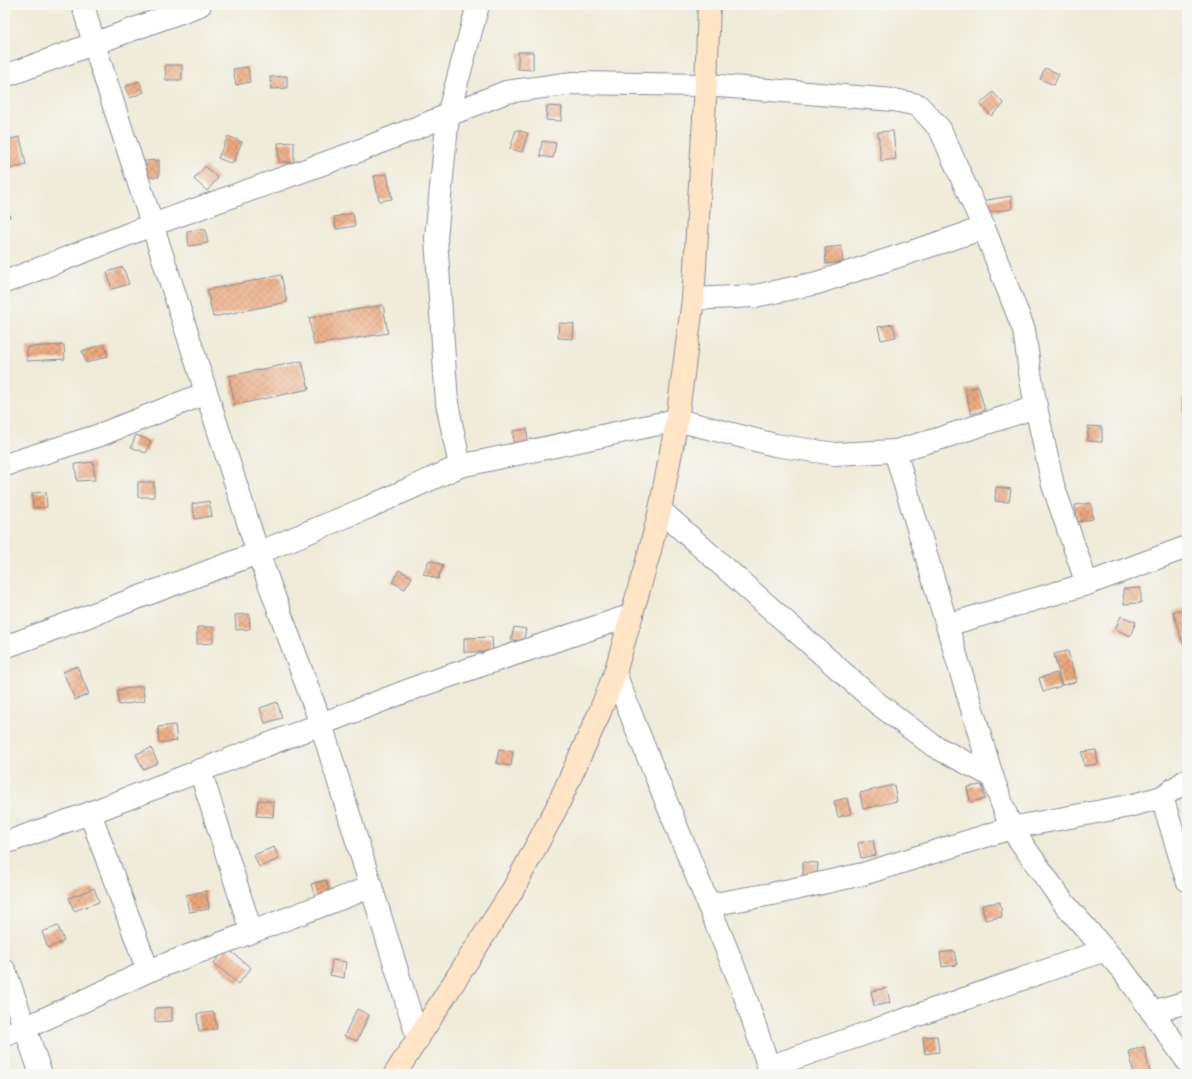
<svg xmlns="http://www.w3.org/2000/svg" width="1192" height="1079" font-family="'Playpen Sans',sans-serif">
<defs>
<pattern id="building-cross-hatch" width="8" height="8" patternUnits="userSpaceOnUse"><rect width="8" height="8" fill="#eea77a"/><path d="M0 0l8 8M0 8l8-8" fill="none" stroke="#c08867"/></pattern>
</defs>
<rect width="100%" height="100%" fill="#f6f6f2"/>
<filter id="ink" filterUnits="userSpaceOnUse"><feTurbulence type="fractalNoise" baseFrequency=".025" numOctaves="2"/><feDisplacementMap in="SourceGraphic" scale="8" xChannelSelector="R" yChannelSelector="G"/><feConvolveMatrix kernelMatrix="1 2 1 2 8 2 1 2 1" color-interpolation-filters="sRGB"/></filter>
<filter id="wash" filterUnits="userSpaceOnUse"><feTurbulence type="fractalNoise" baseFrequency=".012" numOctaves="4" result="noise"/><feDisplacementMap in="SourceGraphic" scale="16" xChannelSelector="R" yChannelSelector="G"/><feGaussianBlur stdDeviation="0.9" result="paint"/><feColorMatrix in="noise" values="0 0 0 0 0 0 0 0 0 0 0 0 0 0 0 0 0 1.4 0 .05"/><feComposite in="paint" operator="in"/></filter>
<g filter="url(#wash)">
<rect width="100%" height="100%" fill="#efebd8"/>
<g id="blocks">
<g fill="url(#building-cross-hatch)">
<path d="M 518,52 L 533,52 L 533,70 L 518,69 Z"/>
<path d="M 165,65 L 182,65 L 182,80 L 166,80 Z"/>
<path d="M 248,67 L 250,82 L 236,85 L 233,69 Z"/>
<path d="M 1045,68 L 1059,74 L 1054,85 L 1040,79 Z"/>
<path d="M 287,76 L 287,88 L 271,89 L 270,77 Z"/>
<path d="M 139,81 L 144,92 L 130,98 L 125,87 Z"/>
<path d="M 993,92 L 1004,104 L 991,116 L 980,104 Z"/>
<path d="M 547,106 L 562,107 L 561,121 L 546,120 Z"/>
<path d="M 516,130 L 528,133 L 522,152 L 510,149 Z"/>
<path d="M 893,131 L 896,159 L 881,161 L 878,132 Z"/>
<path d="M 228,136 L 242,142 L 232,164 L 218,158 Z"/>
<path d="M 20,137 L 26,165 L 9,169 L 5,148 L 5,140 Z"/>
<path d="M 542,141 L 556,143 L 553,158 L 540,156 Z"/>
<path d="M 294,142 L 294,162 L 279,162 L 278,143 Z"/>
<path d="M 159,160 L 159,177 L 144,177 L 144,161 Z"/>
<path d="M 205,166 L 218,178 L 207,191 L 194,179 Z"/>
<path d="M 387,174 L 392,199 L 379,201 L 374,176 Z"/>
<path d="M 1011,196 L 1012,209 L 983,213 L 981,201 Z"/>
<path d="M 5,204 L 10,217 L 5,219 Z"/>
<path d="M 353,213 L 355,226 L 336,229 L 334,217 Z"/>
<path d="M 205,229 L 208,243 L 189,246 L 187,231 Z"/>
<path d="M 841,246 L 843,262 L 826,264 L 825,248 Z"/>
<path d="M 123,267 L 129,284 L 112,289 L 107,272 Z"/>
<path d="M 281,275 L 287,302 L 213,317 L 207,290 Z"/>
<path d="M 383,305 L 388,333 L 314,345 L 309,318 Z"/>
<path d="M 559,323 L 574,324 L 573,339 L 558,338 Z"/>
<path d="M 893,324 L 896,337 L 881,340 L 878,327 Z"/>
<path d="M 105,344 L 108,356 L 86,363 L 82,351 Z"/>
<path d="M 64,345 L 65,359 L 27,361 L 27,347 Z"/>
<path d="M 302,361 L 309,389 L 235,405 L 229,376 Z"/>
<path d="M 978,386 L 985,410 L 971,414 L 965,390 Z"/>
<path d="M 1183,398 L 1187,398 L 1187,412 L 1184,413 Z"/>
<path d="M 1088,426 L 1102,427 L 1102,442 L 1088,441 Z"/>
<path d="M 527,429 L 528,444 L 514,446 L 513,431 Z"/>
<path d="M 136,435 L 151,441 L 146,453 L 131,447 Z"/>
<path d="M 93,462 L 95,480 L 77,481 L 75,464 Z"/>
<rect x="138" y="482" width="16" height="15"/>
<path d="M 996,487 L 1011,489 L 1009,502 L 995,501 Z"/>
<path d="M 46,492 L 47,507 L 33,508 L 32,493 Z"/>
<path d="M 209,501 L 212,516 L 195,519 L 192,504 Z"/>
<path d="M 1091,503 L 1093,519 L 1078,522 L 1075,505 Z"/>
<path d="M 429,560 L 443,565 L 438,579 L 423,574 Z"/>
<path d="M 399,570 L 412,577 L 405,589 L 392,582 Z"/>
<path d="M 1141,588 L 1141,603 L 1124,604 L 1123,589 Z"/>
<path d="M 1186,608 L 1187,643 L 1183,644 L 1173,612 Z"/>
<path d="M 249,614 L 250,629 L 236,630 L 235,615 Z"/>
<path d="M 1121,616 L 1136,622 L 1130,636 L 1115,629 Z"/>
<path d="M 197,627 L 213,627 L 213,643 L 197,644 Z"/>
<path d="M 514,627 L 526,629 L 523,642 L 511,640 Z"/>
<path d="M 492,637 L 493,652 L 464,652 L 464,638 Z"/>
<path d="M 1068,651 L 1076,682 L 1062,685 L 1054,654 Z"/>
<path d="M 77,666 L 89,694 L 75,700 L 63,672 Z"/>
<path d="M 1057,673 L 1061,686 L 1043,692 L 1039,678 Z"/>
<path d="M 142,686 L 145,701 L 119,705 L 117,690 Z"/>
<path d="M 277,702 L 282,718 L 265,723 L 260,708 Z"/>
<path d="M 175,725 L 177,741 L 159,743 L 158,727 Z"/>
<path d="M 151,748 L 158,763 L 143,769 L 136,754 Z"/>
<path d="M 499,749 L 513,752 L 511,766 L 496,763 Z"/>
<path d="M 1096,750 L 1098,764 L 1084,766 L 1082,752 Z"/>
<path d="M 894,785 L 897,801 L 863,809 L 860,793 Z"/>
<path d="M 982,785 L 985,799 L 970,802 L 967,787 Z"/>
<path d="M 847,798 L 851,814 L 838,817 L 834,801 Z"/>
<path d="M 258,800 L 274,802 L 273,817 L 256,816 Z"/>
<path d="M 873,840 L 876,855 L 861,858 L 858,843 Z"/>
<path d="M 274,847 L 279,859 L 259,867 L 254,855 Z"/>
<path d="M 803,862 L 818,863 L 817,876 L 803,876 Z"/>
<path d="M 326,880 L 330,895 L 316,900 L 311,884 Z"/>
<path d="M 94,888 L 99,902 L 74,911 L 69,898 Z"/>
<path d="M 206,891 L 209,909 L 189,912 L 186,895 Z"/>
<path d="M 1000,902 L 1002,917 L 985,920 L 982,905 Z"/>
<path d="M 58,926 L 64,941 L 48,948 L 42,932 Z"/>
<path d="M 227,948 L 251,968 L 238,984 L 214,963 Z"/>
<path d="M 954,951 L 957,965 L 942,967 L 940,953 Z"/>
<path d="M 332,960 L 346,962 L 344,978 L 330,975 Z"/>
<path d="M 887,988 L 890,1003 L 874,1006 L 871,991 Z"/>
<path d="M 172,1007 L 172,1021 L 155,1022 L 155,1008 Z"/>
<path d="M 357,1009 L 369,1015 L 357,1041 L 344,1036 Z"/>
<path d="M 214,1012 L 217,1029 L 199,1031 L 197,1014 Z"/>
<path d="M 937,1036 L 939,1052 L 925,1054 L 923,1037 Z"/>
<path d="M 1144,1047 L 1150,1072 L 1134,1074 L 1129,1051 Z"/>
</g>
</g>
</g>
<g filter="url(#ink)">
<use href="#blocks" fill-opacity="0" stroke="#858d9b" stroke-width="1"/>
<g fill="none" stroke-linecap="round" stroke-linejoin="round">
<g stroke="#858d9b" stroke-width="24">
<g id="minor">
<path d="M 83,5 L 94,44 L 258,553 L 321,724 L 418,1039"/>
<path d="M 5,76 L 200,5"/>
<path d="M 5,282 L 152,225 L 356,152 L 506,92 L 573,83 L 706,85 L 894,100 L 918,105 L 940,129 L 984,228 L 1024,330 L 1030,373 L 1036,407 L 1053,485 L 1087,584"/>
<path d="M 693,299 L 755,296 L 817,283 L 984,228"/>
<path d="M 895,451 L 992,776 L 1011,828 L 1063,902 L 1124,972 L 1187,1061"/>
<path d="M 5,465 L 97,436 L 206,393"/>
<path d="M 460,466 L 447,403 L 436,238 L 448,115 L 478,5"/>
<path d="M 660,510 L 877,703 L 934,746 L 992,776"/>
<path d="M 947,625 L 1087,584 L 1187,547"/>
<path d="M 5,647 L 258,553 L 369,507 L 460,466 L 677,420 L 775,445 L 835,454 L 895,451 L 938,439 L 1036,407"/>
<path d="M 615,673 L 635,725 L 742,987 L 771,1074"/>
<path d="M 200,770 L 251,931"/>
<path d="M 1162,797 L 1187,880"/>
<path d="M 90,813 L 148,971"/>
<path d="M 5,843 L 90,813 L 425,684 L 632,615"/>
<path d="M 708,905 L 772,894 L 863,874 L 1011,828 L 1129,806 L 1162,797 L 1187,780"/>
<path d="M 5,971 L 41,1074"/>
<path d="M 1152,1012 L 1187,1002"/>
<path d="M 5,1035 L 25,1028 L 148,971 L 371,887"/>
<path d="M 769,1067 L 1105,950"/>
</g>
</g>
<g stroke="#858d9b" stroke-width="24">
<path id="secondary" d="M 395,1074 L 511,893 L 556,809 L 599,714 L 615,673 L 649,554 L 660,510 L 677,420 L 693,299 L 706,85 L 709,5"/>
</g>
<use href="#minor" stroke="#fff" stroke-width="22"/>
<use href="#secondary" stroke="#ffe4c6" stroke-width="22"/>
</g>
</g>
<rect width="1192" height="1079" fill="none" stroke="#f6f6f2" stroke-width="20"/>
</svg>
